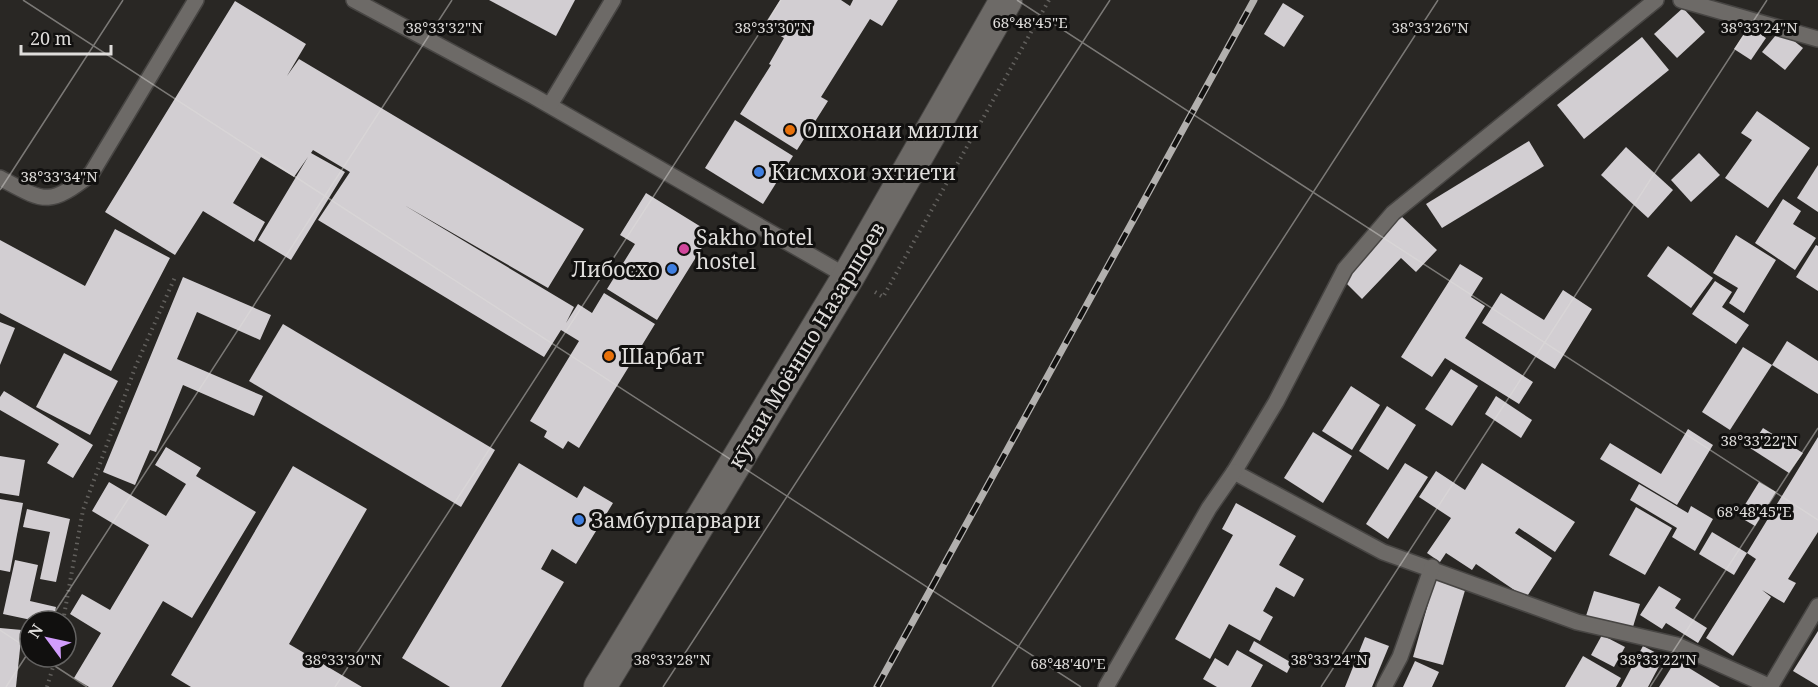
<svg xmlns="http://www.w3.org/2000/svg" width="1818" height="687" font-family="'Noto Serif',serif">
<rect width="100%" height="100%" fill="#292724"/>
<g fill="#d2ced2">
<path d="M 489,0 L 575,0 L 556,36 Z"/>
<path d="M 780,0 L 841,0 L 850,6 L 853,0 L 898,0 L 882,26 L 870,19 L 821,97 L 828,101 L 797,150 L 740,114 L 771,65 L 769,64 L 784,38 L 764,26 Z"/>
<path d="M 235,1 L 306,44 L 287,76 L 299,59 L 584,229 L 548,288 L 404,205 L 574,307 L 566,323 L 578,304 L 592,313 L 604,293 L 655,324 L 579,448 L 568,441 L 563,449 L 544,437 L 547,431 L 530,421 L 579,341 L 561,330 L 544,357 L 318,220 L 350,172 L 313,150 L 311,153 L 345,172 L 291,260 L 258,240 L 308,157 L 294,177 L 261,157 L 233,203 L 265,222 L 254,242 L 203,211 L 175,255 L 105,212 Z"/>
<path d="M 1283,3 L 1304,16 L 1284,47 L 1264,34 Z"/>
<path d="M 1683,8 L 1705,32 L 1677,58 L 1654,34 Z"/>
<path d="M 1749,26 L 1766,38 L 1751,60 L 1734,49 Z"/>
<path d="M 1780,30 L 1803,48 L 1785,70 L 1762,52 Z"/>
<path d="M 1642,37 L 1669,70 L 1584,139 L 1557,105 Z"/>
<path d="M 1757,111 L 1810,148 L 1768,208 L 1725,178 L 1752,140 L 1741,133 Z"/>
<path d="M 735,120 L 793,156 L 763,204 L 705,168 Z"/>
<path d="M 1529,141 L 1544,166 L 1442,228 L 1426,204 Z"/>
<path d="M 1626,147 L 1673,190 L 1648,218 L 1601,175 Z"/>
<path d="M 1699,153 L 1720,175 L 1691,202 L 1671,180 Z"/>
<path d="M 1818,165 L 1818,212 L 1797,198 Z"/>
<path d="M 646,193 L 711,233 L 657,320 L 607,289 L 635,244 L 620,235 Z"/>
<path d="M 1783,199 L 1801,211 L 1793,224 L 1816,238 L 1795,270 L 1755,243 Z"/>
<path d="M 1401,216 L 1437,250 L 1416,272 L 1401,258 L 1362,299 L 1342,279 Z"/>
<path d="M 115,229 L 170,258 L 111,371 L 0,313 L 0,240 L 85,286 Z"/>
<path d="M 1736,235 L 1776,260 L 1744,313 L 1729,303 L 1738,288 L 1713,273 Z"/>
<path d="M 1816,245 L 1818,246 L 1818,291 L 1796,277 Z"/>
<path d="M 1668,246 L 1713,278 L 1691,308 L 1647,276 Z"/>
<path d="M 1460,264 L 1483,278 L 1471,297 L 1485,306 L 1465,338 L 1533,382 L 1519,404 L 1445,358 L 1432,377 L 1401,357 Z"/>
<path d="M 183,277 L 271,315 L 260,340 L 197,312 L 177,359 L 263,396 L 254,416 L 183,385 L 156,452 L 150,450 L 135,485 L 103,472 Z"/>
<path d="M 1715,281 L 1732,292 L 1722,307 L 1749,325 L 1736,344 L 1692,314 Z"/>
<path d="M 1563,290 L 1592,309 L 1555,369 L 1482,323 L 1501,293 L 1544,320 Z"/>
<path d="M 0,322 L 15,328 L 0,365 Z"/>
<path d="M 283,324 L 495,450 L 461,507 L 249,381 Z"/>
<path d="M 1787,341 L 1818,361 L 1818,394 L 1772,365 Z"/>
<path d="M 1743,347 L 1772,365 L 1730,430 L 1702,412 Z"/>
<path d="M 64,353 L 118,381 L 90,435 L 36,407 Z"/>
<path d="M 1451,369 L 1478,386 L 1452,426 L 1425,409 Z"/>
<path d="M 1351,386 L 1380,405 L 1352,450 L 1322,431 Z"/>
<path d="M 4,391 L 93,445 L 73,478 L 47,463 L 59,444 L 0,410 L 0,397 Z"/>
<path d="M 1496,396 L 1532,420 L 1521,438 L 1485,414 Z"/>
<path d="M 1387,406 L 1416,425 L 1388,470 L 1359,451 Z"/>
<path d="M 1763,428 L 1803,453 L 1789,473 L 1750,448 Z"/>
<path d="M 1688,429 L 1713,445 L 1677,505 L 1600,459 L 1610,443 L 1661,474 Z"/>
<path d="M 1313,432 L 1352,456 L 1323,503 L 1284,478 Z"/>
<path d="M 1818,437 L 1818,532 L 1788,579 L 1796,583 L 1784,603 L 1762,590 L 1771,597 L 1733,656 L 1706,638 L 1756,559 L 1747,553 Z"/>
<path d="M 166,447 L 201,468 L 196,476 L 256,512 L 192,618 L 163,601 L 112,687 L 89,687 L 74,678 L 101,633 L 70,614 L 82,594 L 110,610 L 149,545 L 92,511 L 109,482 L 166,516 L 186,484 L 155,465 Z"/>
<path d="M 0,456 L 25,460 L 19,496 L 0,493 Z"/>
<path d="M 519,463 L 577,498 L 584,486 L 613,503 L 576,564 L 552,549 L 541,569 L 564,582 L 501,687 L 450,687 L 402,658 Z"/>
<path d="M 1405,463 L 1428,477 L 1388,539 L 1366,524 Z"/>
<path d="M 1482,463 L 1575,522 L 1555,552 L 1519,528 L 1515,533 L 1552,558 L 1526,598 L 1476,564 L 1472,570 L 1446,553 L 1440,562 L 1427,553 L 1451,518 L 1419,497 L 1436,471 L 1465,490 Z"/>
<path d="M 293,466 L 367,509 L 289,644 L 362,687 L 191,687 L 171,675 Z"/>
<path d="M 1759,482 L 1776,492 L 1755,526 L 1738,516 Z"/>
<path d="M 1639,484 L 1688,513 L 1691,506 L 1713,519 L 1695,551 L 1672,537 L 1677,528 L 1630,500 Z"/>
<path d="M 0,499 L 23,503 L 10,572 L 0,570 Z"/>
<path d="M 1236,503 L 1296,536 L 1279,565 L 1304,579 L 1294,597 L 1276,587 L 1263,611 L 1273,617 L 1260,641 L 1229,624 L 1210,659 L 1175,639 L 1233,535 L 1222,529 Z"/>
<path d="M 1636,507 L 1672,528 L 1645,575 L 1609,555 Z"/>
<path d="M 27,509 L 70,519 L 56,582 L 40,579 L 50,532 L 23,527 Z"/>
<path d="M 1712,532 L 1747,553 L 1734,575 L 1699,554 Z"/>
<path d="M 15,560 L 38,565 L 30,601 L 56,607 L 53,621 L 36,621 L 3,614 Z"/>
<path d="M 1435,579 L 1466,587 L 1443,665 L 1413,657 Z"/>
<path d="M 1659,586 L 1681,599 L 1675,608 L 1707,628 L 1698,643 L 1666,623 L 1662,629 L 1640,615 Z"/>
<path d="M 1594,591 L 1640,604 L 1632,630 L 1586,616 Z"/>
<path d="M 0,628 L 22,630 L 16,687 L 0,687 Z"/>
<path d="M 1818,631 L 1818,686 L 1793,671 Z"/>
<path d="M 1602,635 L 1625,647 L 1614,667 L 1591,655 Z"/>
<path d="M 1365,637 L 1389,646 L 1372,687 L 1345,687 Z"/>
<path d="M 1254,641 L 1292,663 L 1287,673 L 1249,651 Z"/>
<path d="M 1643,646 L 1664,657 L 1648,687 L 1621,687 Z"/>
<path d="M 1237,650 L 1263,665 L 1251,687 L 1217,687 L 1203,679 L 1215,658 L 1228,666 Z"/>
<path d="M 1583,656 L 1621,678 L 1616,687 L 1565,687 Z"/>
<path d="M 1676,660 L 1720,687 L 1659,687 Z"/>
<path d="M 1415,661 L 1439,672 L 1432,687 L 1403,687 Z"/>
</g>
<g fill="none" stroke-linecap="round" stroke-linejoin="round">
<g stroke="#474543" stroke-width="18">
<g id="service">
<path d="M 354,0 L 533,96 L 848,277"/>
<path d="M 1656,0 L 1393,213 L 1345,269 L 1276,402 L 1234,472 L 1383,552 L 1577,622 L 1677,645 L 1771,687"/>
<path d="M 1681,0 L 1818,39"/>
<path d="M 550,105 L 613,0"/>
<path d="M 0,178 C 45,202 48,207 91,174 L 196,0"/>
<path d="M 1106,687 L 1209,508 L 1234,472"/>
<path d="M 1384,687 L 1400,657 L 1432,567"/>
<path d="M 1770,687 L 1818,606"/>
</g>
</g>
<g stroke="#474543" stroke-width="34">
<path id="minor" d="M 600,687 L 848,277 L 1006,0"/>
</g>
<g stroke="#62605d" stroke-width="4" stroke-dasharray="1.5 4.5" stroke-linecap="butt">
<path d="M 875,292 L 883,297 L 1049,0"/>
<path d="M 63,621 L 83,510 L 135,368 L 175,277"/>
<path d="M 47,687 L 56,657"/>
</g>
<use href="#service" stroke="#6d6a67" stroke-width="15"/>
<use href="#minor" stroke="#6d6a67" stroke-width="32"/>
<g stroke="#b2b0ae" stroke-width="7">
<path id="rail" d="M 877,687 L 1254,0"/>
</g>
<use href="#rail" stroke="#11100f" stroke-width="4.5" stroke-dasharray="14" stroke-linecap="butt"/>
</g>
<path fill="none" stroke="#dfdddb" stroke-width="1.5" stroke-opacity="0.45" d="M 23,0 L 1081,687M 1017,0 L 1818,520M 0,190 L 123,0M 49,621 L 452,0M 0,630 L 30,650M 41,657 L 87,687M 6,687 L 30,650M 335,687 L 781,0M 663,687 L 1110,0M 992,687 L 1438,0M 1321,687 L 1767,0M 1650,687 L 1818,428"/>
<g fill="#e8710a" stroke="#11100f" stroke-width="2">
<circle cx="790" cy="130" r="6"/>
<circle cx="609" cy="356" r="6"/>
</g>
<g fill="#3f7fe0" stroke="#11100f" stroke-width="2">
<circle cx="759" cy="172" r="6"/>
<circle cx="672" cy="269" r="6"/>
<circle cx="579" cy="520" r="6"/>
</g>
<circle fill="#d1479c" stroke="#11100f" stroke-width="2" cx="684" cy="249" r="6"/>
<g text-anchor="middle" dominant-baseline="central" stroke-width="6" stroke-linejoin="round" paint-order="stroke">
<g font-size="21" fill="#dfdddb" stroke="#11100f" text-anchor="start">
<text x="802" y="130">Ошхонаи милли</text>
<text x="771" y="172">Кисмхои эхтиети</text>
<text x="696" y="237">Sakho hotel<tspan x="696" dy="24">hostel</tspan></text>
<text x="660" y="269" text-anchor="end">Либосхо</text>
<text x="621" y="356">Шарбат</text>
<text x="591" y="520">Замбурпарвари</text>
</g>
<g font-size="21" fill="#dfdddb" stroke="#11100f">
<text transform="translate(806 345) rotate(-59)">кӯчаи Моёншо Назаршоев</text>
</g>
</g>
<g font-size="15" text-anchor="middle" fill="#dfdddb" stroke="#11100f" stroke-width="6" stroke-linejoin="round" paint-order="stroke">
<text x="1030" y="28">68°48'45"E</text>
<text x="444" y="33">38°33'32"N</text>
<text x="773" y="33">38°33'30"N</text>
<text x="1430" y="33">38°33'26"N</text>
<text x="1759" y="33">38°33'24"N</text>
<text x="59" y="182">38°33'34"N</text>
<text x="1759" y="446">38°33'22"N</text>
<text x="1754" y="517">68°48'45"E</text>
<text x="343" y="665">38°33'30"N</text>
<text x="672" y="665">38°33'28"N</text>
<text x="1329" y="665">38°33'24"N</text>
<text x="1658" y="665">38°33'22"N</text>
<text x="1068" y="669">68°48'40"E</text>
</g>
<g transform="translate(48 639) rotate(303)"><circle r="28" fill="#11100f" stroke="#636261" stroke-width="1.5"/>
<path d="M0-4.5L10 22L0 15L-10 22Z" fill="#d29dfd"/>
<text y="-9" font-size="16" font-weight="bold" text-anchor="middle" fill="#dfdddb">N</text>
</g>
<path d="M21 45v9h90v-9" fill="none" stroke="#dfdddb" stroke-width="3"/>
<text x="30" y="45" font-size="18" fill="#dfdddb" stroke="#11100f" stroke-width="4.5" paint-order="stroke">20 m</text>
</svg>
